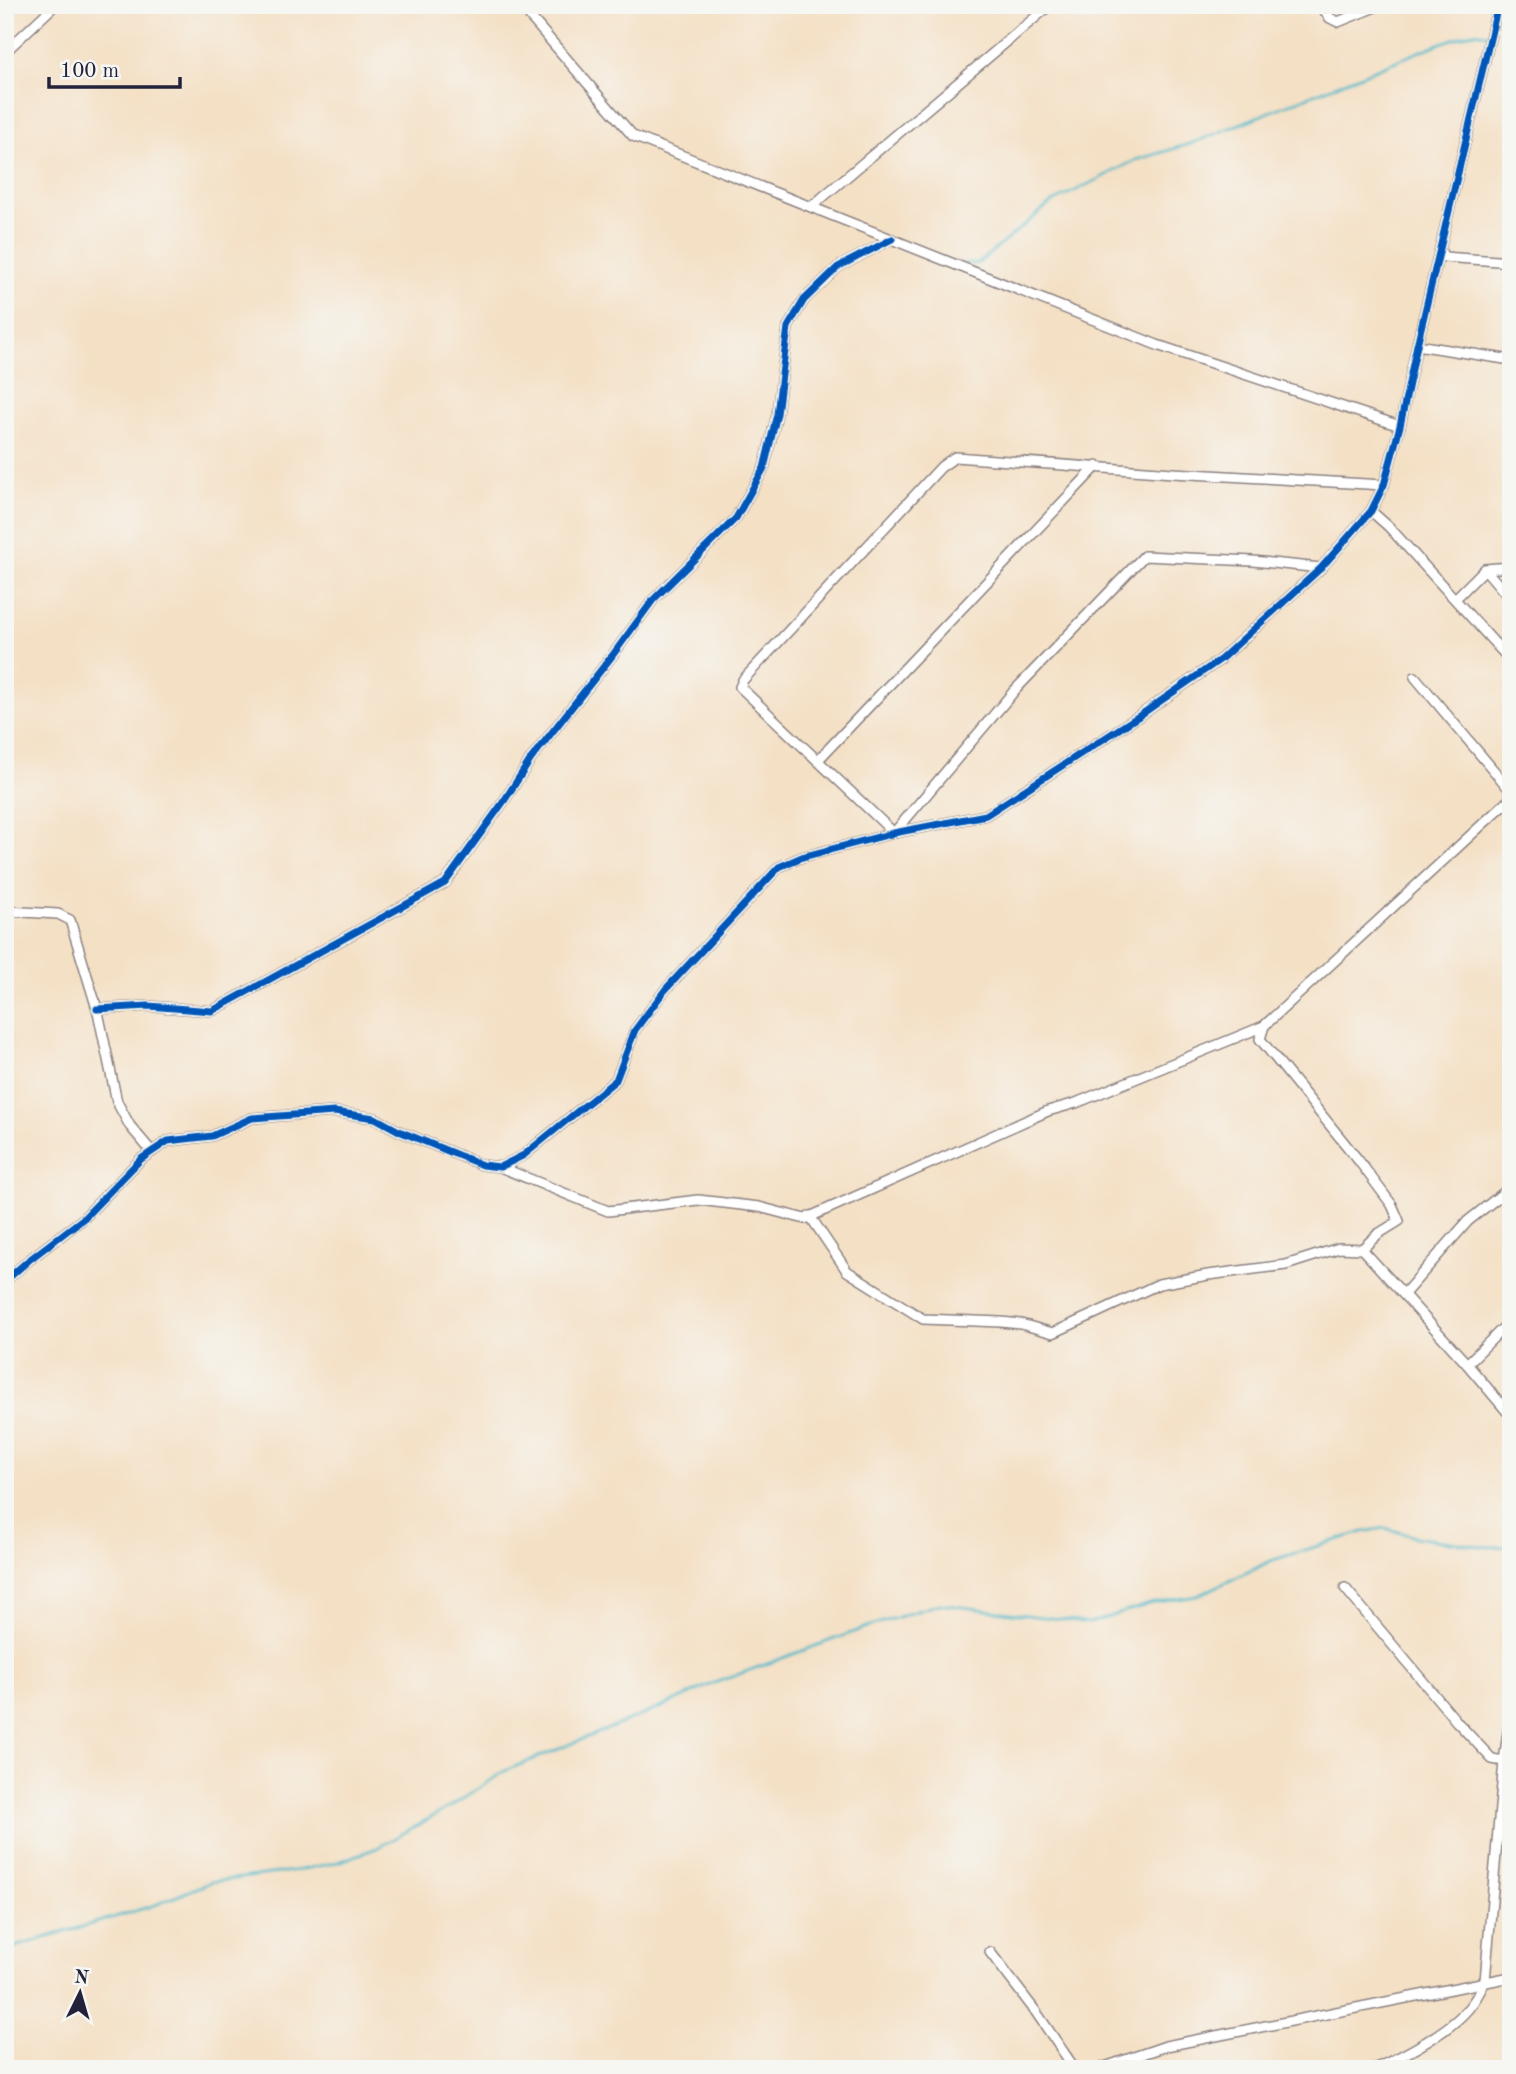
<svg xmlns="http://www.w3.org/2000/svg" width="1516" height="2074" font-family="'Old Standard TT',serif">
<rect width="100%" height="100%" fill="#f6f6f2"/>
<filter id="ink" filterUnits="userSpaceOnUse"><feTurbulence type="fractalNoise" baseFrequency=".0143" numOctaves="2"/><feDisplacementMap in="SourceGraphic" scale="14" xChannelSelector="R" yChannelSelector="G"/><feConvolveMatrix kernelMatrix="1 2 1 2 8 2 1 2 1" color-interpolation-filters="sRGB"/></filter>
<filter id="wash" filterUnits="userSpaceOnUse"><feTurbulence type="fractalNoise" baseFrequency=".00686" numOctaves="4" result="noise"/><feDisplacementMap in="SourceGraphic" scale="28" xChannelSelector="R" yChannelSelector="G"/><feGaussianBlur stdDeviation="1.57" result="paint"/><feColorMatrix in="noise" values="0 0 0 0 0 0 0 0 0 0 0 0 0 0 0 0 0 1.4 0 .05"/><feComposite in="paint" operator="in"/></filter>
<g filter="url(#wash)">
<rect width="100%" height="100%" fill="#f4e0c5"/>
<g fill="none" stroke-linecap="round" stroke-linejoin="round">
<g stroke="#4bb7c8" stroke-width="2.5">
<path d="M 1501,36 L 1511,31"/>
<path d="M 965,263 L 977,264 L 1051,203 L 1136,160 L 1190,144 L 1441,43 L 1474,32 L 1488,34"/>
<path d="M 5,1950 L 155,1905 L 211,1882 L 300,1870 L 338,1862 L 377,1848 L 453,1805 L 507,1770 L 662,1707 L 712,1684 L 870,1626 L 939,1604 L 1090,1623 L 1153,1603 L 1197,1596 L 1273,1560 L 1363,1532 L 1385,1528 L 1420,1538 L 1488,1547 L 1511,1546"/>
</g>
</g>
</g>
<g filter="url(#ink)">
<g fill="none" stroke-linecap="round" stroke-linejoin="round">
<g stroke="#8b8180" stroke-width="12">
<g id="street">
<path d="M 520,5 L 633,136 L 1157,345 L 1400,426"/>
<path d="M 1320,5 L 1330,18 L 1338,22 L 1380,5"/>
<path d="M 5,52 L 55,5"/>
<path d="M 811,207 L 1050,5"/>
<path d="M 1440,250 L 1444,257 L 1511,262"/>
<path d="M 1417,345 L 1511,360"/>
<path d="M 1371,511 L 1389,527 L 1511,661"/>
<path d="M 1321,568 L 1253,561 L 1144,556 L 1015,690 L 894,833 L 740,687 L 743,680 L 941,467 L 955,457 L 1173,473 L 1384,485"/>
<path d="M 1485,569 L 1511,600"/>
<path d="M 1455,599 L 1485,569 L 1511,567"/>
<path d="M 1415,677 L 1511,791"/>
<path d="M 818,760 L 1097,466"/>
<path d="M 5,911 L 58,914 L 70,920 L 98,1012 L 117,1102 L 130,1126 L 152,1152"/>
<path d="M 97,1009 L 148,1006 L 212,1011 L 445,883 L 504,801 L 531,759 L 612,656 L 653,600 L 736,518 L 764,468 L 777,414 L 788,327 L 804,300 L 838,267 L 892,239"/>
<path d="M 500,1167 L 608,1211 L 698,1200 L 759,1207 L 805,1219 L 1048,1111 L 1076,1103 L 1264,1026 L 1511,798"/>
<path d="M 810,1216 L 847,1271 L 923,1319 L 1001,1322 L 1021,1324 L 1053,1333 L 1159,1284 L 1208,1275 L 1286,1265 L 1339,1248 L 1362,1249 L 1378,1234 L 1399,1221 L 1392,1205 L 1359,1161 L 1260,1039 L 1264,1026"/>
<path d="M 1362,1249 L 1467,1364 L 1511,1416"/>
<path d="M 5,1281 L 29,1260 L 84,1218 L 141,1159 L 168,1141 L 212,1136 L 252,1118 L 334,1112 L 375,1118 L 399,1131 L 482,1165 L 500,1167 L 524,1155 L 616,1080 L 635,1030 L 665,990 L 779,867 L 802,857 L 894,833 L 986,815 L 1139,716 L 1221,659 L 1321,568 L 1371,511 L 1384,485 L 1400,426 L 1417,345 L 1498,5"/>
<path d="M 1404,1294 L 1468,1221 L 1511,1187"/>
<path d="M 1467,1364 L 1511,1320"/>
<path d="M 1345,1588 L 1457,1722 L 1492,1759 L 1504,1761"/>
<path d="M 990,1952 L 1036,2012 L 1075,2069"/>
<path d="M 1099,2069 L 1166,2046 L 1511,1977"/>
<path d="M 1374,2069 C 1402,2057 1453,2030 1471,2005 C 1477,1998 1481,1989 1485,1981 L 1504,1761 L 1511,1710"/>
</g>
</g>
<use href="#street" stroke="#fff" stroke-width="9"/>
<g stroke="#f6f6f2" stroke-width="11">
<g id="cycleway">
<path d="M 97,1009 L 148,1006 L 212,1011 L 445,883 L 504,801 L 531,759 L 612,656 L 653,600 L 736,518 L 764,468 L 777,414 L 788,327 L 804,300 L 838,267 L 892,239"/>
<path d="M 5,1281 L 29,1260 L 84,1218 L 141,1159 L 168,1141 L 212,1136 L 252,1118 L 334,1112 L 375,1118 L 399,1131 L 482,1165 L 500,1167 L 524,1155 L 616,1080 L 635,1030 L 665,990 L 779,867 L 802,857 L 894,833 L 986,815 L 1139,716 L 1221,659 L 1321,568 L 1371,511 L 1384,485 L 1400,426 L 1417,345 L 1498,5"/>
</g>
</g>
<use href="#cycleway" stroke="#0057b8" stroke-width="7"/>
</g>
</g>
<rect width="1516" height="2074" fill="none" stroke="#f6f6f2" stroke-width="28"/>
<g transform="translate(80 1993) rotate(5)" stroke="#f6f6f2" stroke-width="5" paint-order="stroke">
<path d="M0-5L12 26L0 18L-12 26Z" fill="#22223b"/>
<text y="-10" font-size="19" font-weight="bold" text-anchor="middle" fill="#22223b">N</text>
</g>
<path d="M49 77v10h131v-10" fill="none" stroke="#22223b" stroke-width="3.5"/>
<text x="60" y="77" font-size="21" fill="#22223b" stroke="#f6f6f2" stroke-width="5" paint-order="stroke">100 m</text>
</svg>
